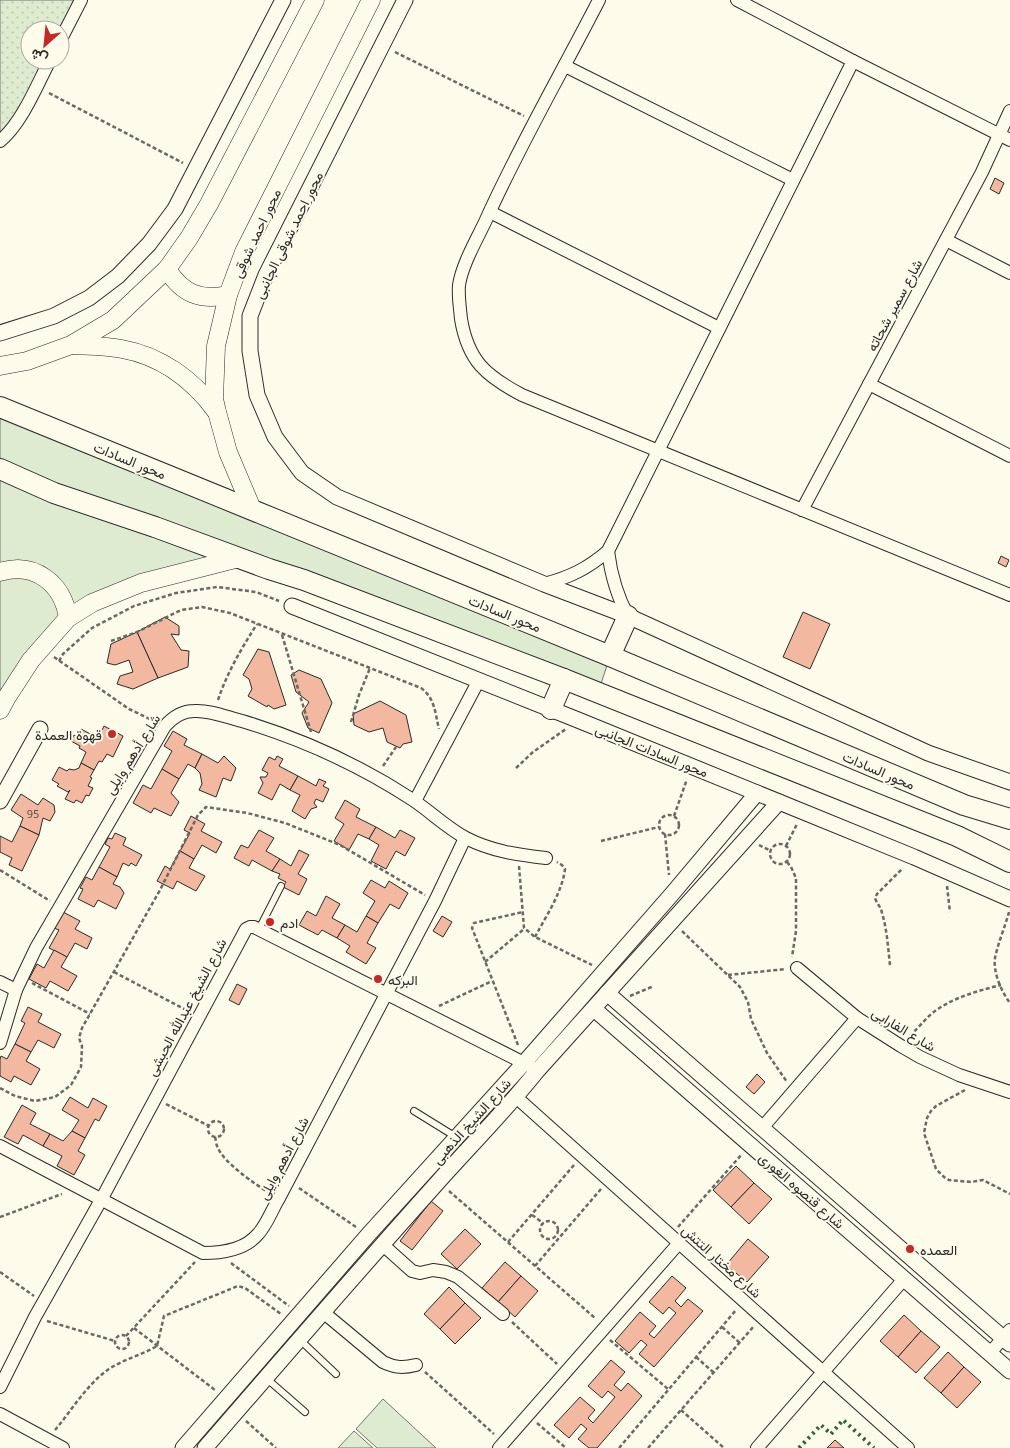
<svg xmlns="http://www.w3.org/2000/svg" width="1010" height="1448" font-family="'Noto Sans',Vazirmatn,sans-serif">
<defs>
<pattern id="park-dots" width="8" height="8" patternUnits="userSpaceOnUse" patternTransform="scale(1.25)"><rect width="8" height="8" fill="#deebd1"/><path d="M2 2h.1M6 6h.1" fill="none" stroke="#bfcab4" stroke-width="1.8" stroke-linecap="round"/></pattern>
</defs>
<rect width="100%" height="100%" fill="#fdfbea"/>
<g fill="#deebd1" stroke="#74746e">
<path d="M 0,407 L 610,656 L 598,693 L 239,558 L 199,568 L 68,618 L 0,710 Z"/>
<path d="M 383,1399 L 436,1448 L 377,1448 L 356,1429 Z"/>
<path d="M 354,1431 L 373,1448 L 338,1448 Z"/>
</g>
<path fill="url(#park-dots)" stroke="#74746e" d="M 0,0 L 81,0 L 60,30 L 30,30 L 30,60 L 50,60 L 0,139 Z"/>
<g fill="#f2b8a0" stroke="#2b2b2b">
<path d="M 995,178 L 1004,183 L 999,194 L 990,189 Z"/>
<path d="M 1001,556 L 1009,560 L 1006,567 L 998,563 Z"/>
<path d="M 803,612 L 830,624 L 810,669 L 783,657 Z"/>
<path d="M 165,617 L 179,626 L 179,635 L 171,634 L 181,650 L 189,651 L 188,667 L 158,678 L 137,632 Z"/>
<path d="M 137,632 L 158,678 L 133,689 L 117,684 L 120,676 L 133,672 L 129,660 L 115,665 L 107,663 L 111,644 Z"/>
<path d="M 258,649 L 269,652 L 286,705 L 274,709 L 268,705 L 267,707 L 248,696 L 252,689 L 249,679 L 243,675 Z"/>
<path d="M 299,670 L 321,679 L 332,703 L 319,733 L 308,728 L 302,713 L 309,702 L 296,692 L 291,675 Z"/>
<path d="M 380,701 L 406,715 L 412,742 L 403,744 L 400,748 L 387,742 L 383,728 L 369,732 L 354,725 L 353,714 Z"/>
<path d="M 104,726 L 123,736 L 113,757 L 107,754 L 102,762 L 99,761 L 94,770 L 81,763 L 86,752 L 79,748 L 80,746 L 71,741 L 74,735 L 77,737 L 81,729 L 98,738 Z"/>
<path d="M 173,731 L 187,739 L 184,745 L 202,754 L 195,768 L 188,764 L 179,779 L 162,769 L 172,751 L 164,746 Z"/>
<path d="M 202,754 L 218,763 L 224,756 L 236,768 L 231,781 L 223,778 L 216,797 L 199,790 L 202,784 L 200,773 L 195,768 Z"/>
<path d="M 277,756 L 283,759 L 279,766 L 298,776 L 290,790 L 280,784 L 272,800 L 258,793 L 263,783 L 260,777 L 266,777 L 268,773 L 262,770 L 269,757 L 275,760 Z"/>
<path d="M 81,763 L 94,770 L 90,777 L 92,778 L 88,786 L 93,788 L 89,796 L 86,795 L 82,803 L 76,800 L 74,803 L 65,799 L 70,790 L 68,792 L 57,786 L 59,784 L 52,780 L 59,767 L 67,771 L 69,769 L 74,770 L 79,768 Z"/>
<path d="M 162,769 L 179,779 L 171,793 L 179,802 L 171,816 L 154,808 L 151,813 L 133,803 L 143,785 L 151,789 Z"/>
<path d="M 298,776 L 316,786 L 319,779 L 326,782 L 323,786 L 329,789 L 323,802 L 316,799 L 314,803 L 317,807 L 311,809 L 305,819 L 292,811 L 300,795 L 290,790 Z"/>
<path d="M 21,794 L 38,805 L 43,798 L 54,805 L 55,812 L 50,821 L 43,818 L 39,835 L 20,826 L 23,818 L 11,810 Z"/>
<path d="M 345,800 L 360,809 L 356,817 L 376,827 L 369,839 L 358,834 L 349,850 L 334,841 L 344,824 L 335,818 Z"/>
<path d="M 191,816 L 205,824 L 201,831 L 222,842 L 216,853 L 202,845 L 194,859 L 180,851 L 190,833 L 184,830 Z"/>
<path d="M 20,826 L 39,835 L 22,871 L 9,865 L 12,858 L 0,852 L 0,836 L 12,842 Z"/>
<path d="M 376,827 L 395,838 L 400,830 L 415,838 L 405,856 L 396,851 L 386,869 L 371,861 L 379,845 L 369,839 Z"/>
<path d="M 259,830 L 274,838 L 266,851 L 280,859 L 272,871 L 252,860 L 249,866 L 234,858 L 241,845 L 248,848 Z"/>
<path d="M 115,833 L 126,838 L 123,845 L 142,855 L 136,866 L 131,863 L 129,866 L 123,863 L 117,877 L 99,867 L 110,847 L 105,844 L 108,838 L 112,839 Z"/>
<path d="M 299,850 L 309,855 L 298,874 L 307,879 L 299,895 L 283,887 L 286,882 L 278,878 L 280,874 L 272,871 L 280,859 L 291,866 Z"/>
<path d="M 180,851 L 194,859 L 189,868 L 205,876 L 196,891 L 177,881 L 173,889 L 157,881 L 165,866 L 170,869 Z"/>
<path d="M 99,867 L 117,877 L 113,884 L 120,887 L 124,893 L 116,909 L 98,900 L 94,907 L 78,899 L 83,889 L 80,888 L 86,877 L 92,880 Z"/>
<path d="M 371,880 L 385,888 L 389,881 L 408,893 L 399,909 L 390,904 L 378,923 L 366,916 L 375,901 L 363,893 Z"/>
<path d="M 326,896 L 340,904 L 332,918 L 345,925 L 337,938 L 322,930 L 318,935 L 299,925 L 307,911 L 316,916 Z"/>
<path d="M 63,912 L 80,921 L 75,929 L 92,938 L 87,949 L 75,943 L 67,957 L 49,948 L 59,930 L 54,928 Z"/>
<path d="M 366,916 L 378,923 L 367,943 L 376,948 L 366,964 L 346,952 L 350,946 L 337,938 L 345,925 L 357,932 Z"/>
<path d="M 442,916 L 452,922 L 443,937 L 433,931 Z"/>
<path d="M 54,950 L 67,957 L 61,967 L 77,976 L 68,991 L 50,981 L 46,988 L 29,979 L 37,964 L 44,968 Z"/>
<path d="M 237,984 L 247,989 L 239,1005 L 229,1000 Z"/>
<path d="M 28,1007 L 42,1014 L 38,1022 L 61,1034 L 54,1048 L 38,1040 L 31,1052 L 15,1044 L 25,1023 L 21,1021 Z"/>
<path d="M 15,1044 L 31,1052 L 26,1061 L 40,1069 L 31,1085 L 14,1076 L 11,1082 L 0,1076 L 0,1059 L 1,1056 L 7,1059 Z"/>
<path d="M 757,1074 L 765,1082 L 754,1094 L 746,1087 Z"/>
<path d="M 70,1097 L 88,1108 L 93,1098 L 107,1106 L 99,1121 L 95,1119 L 85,1138 L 72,1131 L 79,1120 L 62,1110 Z"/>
<path d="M 22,1105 L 36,1113 L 30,1124 L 50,1134 L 43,1146 L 23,1135 L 18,1144 L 4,1137 Z"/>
<path d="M 72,1131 L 85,1138 L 78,1151 L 85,1155 L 74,1175 L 57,1166 L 62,1156 L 43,1146 L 50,1134 L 63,1141 Z"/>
<path d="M 736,1166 L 754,1183 L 731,1207 L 713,1190 Z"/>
<path d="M 754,1183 L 772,1199 L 749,1224 L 731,1207 Z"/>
<path d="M 431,1201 L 443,1211 L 412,1250 L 400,1241 Z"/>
<path d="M 465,1229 L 481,1244 L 457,1269 L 441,1254 Z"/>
<path d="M 748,1239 L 769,1257 L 747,1282 L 726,1265 Z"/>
<path d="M 505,1262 L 521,1276 L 498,1302 L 482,1288 Z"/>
<path d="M 521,1276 L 538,1291 L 515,1317 L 498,1302 Z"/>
<path d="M 672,1276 L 686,1288 L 675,1301 L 681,1307 L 688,1299 L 703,1311 L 654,1367 L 639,1354 L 647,1345 L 641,1340 L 629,1353 L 615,1341 L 640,1312 L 656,1326 L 649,1334 L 654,1338 L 676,1313 L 669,1307 L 663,1314 L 649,1302 Z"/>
<path d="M 449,1287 L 465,1303 L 440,1329 L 424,1314 Z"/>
<path d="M 465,1303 L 481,1318 L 455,1344 L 440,1329 Z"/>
<path d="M 904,1315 L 921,1331 L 898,1357 L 880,1341 Z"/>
<path d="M 921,1331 L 940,1347 L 916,1373 L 898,1357 Z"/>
<path d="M 948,1352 L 964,1367 L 941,1393 L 924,1378 Z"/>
<path d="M 611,1360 L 625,1372 L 614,1385 L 621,1391 L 628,1383 L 642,1396 L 597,1448 L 589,1448 L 578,1439 L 587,1429 L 581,1424 L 569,1438 L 554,1425 L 580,1397 L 595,1410 L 588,1418 L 593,1423 L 615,1397 L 608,1391 L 602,1398 L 588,1386 Z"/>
<path d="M 964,1367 L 981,1382 L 957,1408 L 941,1393 Z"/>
<path d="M 835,1440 L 844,1448 L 827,1448 Z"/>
</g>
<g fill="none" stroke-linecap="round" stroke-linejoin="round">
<g stroke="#2b2b2b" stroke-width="8">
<g id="service">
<path d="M 259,929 L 281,886"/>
<path d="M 414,1111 L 456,1137"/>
<path d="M 299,1339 L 336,1374"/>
<path d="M 266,1378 L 305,1412"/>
</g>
</g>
<g stroke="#2b2b2b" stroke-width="14">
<g id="minor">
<path d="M 599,0 C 561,74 519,146 485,222 C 476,241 462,265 459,285 C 458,296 460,308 461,319 C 468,361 486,376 522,395 L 1010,595"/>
<path d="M 737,0 L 853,61 L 1010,140"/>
<path d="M 60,41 L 81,0"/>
<path d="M 565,66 L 793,180"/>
<path d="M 0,141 C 22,123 37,85 50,60"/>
<path d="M 490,212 L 719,328"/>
<path d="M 946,240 L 1010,273"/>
<path d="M 869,384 L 1010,456"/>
<path d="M 802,510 L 982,172 L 1010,111"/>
<path d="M 608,551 C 611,575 617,596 628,616"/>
<path d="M 544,584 C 570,577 587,569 608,551 L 853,61"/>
<path d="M 415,801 L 479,680"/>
<path d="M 797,968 L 857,1018 L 901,1046 L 920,1057 L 959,1075 L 1010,1092"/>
<path d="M 0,982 L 16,990"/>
<path d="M 0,1043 L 16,990 L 36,948 L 165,726 C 173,717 182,711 194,711 C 210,710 226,717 242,721 C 302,739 361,766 413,800 C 431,812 447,828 466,838 C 491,851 518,855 546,858"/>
<path d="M 516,1097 L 908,1448"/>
<path d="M 762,1128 L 857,1018"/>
<path d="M 0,1146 L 203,1253 C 222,1253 245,1250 258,1234 C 266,1226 272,1210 278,1200 L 435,901 L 465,838"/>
<path d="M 383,1245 L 412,1271 L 420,1273 L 433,1270 L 446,1272 L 458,1277 L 503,1314"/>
<path d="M 323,1312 L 383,1362 C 395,1368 404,1368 416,1365"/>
<path d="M 990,1353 L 1010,1330"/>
<path d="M 0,1387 L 35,1317 L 101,1200 L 246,929 L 250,927 L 254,927 L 524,1063 L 531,1067"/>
<path d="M 0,1414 L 63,1448"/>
<path d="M 499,1448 L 679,1243"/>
<path d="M 757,1448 L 904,1279"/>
</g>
</g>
<g stroke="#2b2b2b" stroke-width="17">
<g id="tertiary">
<path d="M 405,0 L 266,275 L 250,316 L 250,351 L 257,395 L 275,437 L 302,473 L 337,497 L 544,584 L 628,616 L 928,753 L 1010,782"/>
<path d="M 0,333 L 54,316 L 89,298 L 118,276 L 149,244 L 175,209 L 283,0"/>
<path d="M 292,606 L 578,720 L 914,857 L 1010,899"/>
<path d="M 0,801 L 40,729"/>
<path d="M 607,993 L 1010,1344"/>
<path d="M 594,1009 L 1010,1371"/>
<path d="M 183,1448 L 368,1235 L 524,1063 L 672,894 L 757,793"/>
<path d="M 205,1448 C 282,1359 359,1270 438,1182 C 471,1145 506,1110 537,1071 L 779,802"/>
</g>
</g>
<g stroke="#2b2b2b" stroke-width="19">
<g id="secondary">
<path d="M 167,269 C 182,294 201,301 228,295"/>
<path d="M 72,345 C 89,346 105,346 122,349 C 161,356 193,380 216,411"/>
<path d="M 0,366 L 27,361 L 71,345 L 113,320 L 167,269 L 189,238 L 209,204 L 315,0"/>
<path d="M 252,509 L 228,452 L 217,412 L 214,399 L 216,346 L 228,295 L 244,252 L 371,0"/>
<path d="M 0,572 C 35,561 63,584 68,618"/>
<path d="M 0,710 L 7,697 L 31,660 L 68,618 L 92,603 L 141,583 L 239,558"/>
</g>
</g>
<g stroke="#2b2b2b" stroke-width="22">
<g id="primary">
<path d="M 0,407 L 610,656 L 964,805 L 1010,819"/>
<path d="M 0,469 L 54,493 L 155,527 L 269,569 L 304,580 L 564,679 L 957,836 L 1010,862"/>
<path d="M 610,656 L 628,616"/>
<path d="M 551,709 L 564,679"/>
</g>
</g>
<g stroke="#6a6964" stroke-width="2.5" stroke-dasharray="4 2.5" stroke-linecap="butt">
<path d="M 395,52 L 524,116"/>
<path d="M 49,93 L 183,163"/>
<path d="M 282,635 L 311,732"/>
<path d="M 111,641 L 137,632 L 181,610 L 202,607 L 230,613 L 421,688 C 435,698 435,713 439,729"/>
<path d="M 54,657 L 129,709 L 154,721"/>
<path d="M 59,661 L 63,654 L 92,628 L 134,606 L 176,593 L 217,587 L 256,592 L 279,601"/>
<path d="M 218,700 C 227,673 241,649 257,624"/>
<path d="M 351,722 L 359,695 L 370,668"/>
<path d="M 383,766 L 396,747"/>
<path d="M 516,768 L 533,752 L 566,729"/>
<circle cx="669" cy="825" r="10"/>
<path d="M 674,816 L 687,779"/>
<path d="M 665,834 L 669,875"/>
<path d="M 601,841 L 659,827"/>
<circle cx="780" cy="854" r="10"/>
<path d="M 759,845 L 771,851"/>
<path d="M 786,846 L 797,824"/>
<path d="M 787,862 L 791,867 L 796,878 L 796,931 L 792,957"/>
<path d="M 519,866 L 524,928 L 535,937 L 592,965"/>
<path d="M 0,870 L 50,901"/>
<path d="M 947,886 L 950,912"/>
<path d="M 1009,912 C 1005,927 998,943 995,958 C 993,972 1001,991 1010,1003"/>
<path d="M 682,931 L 740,987 L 748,1002 L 751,1019 L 767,1053 L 787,1082"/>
<path d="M 535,937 C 546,916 562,893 565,869 L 562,865 L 557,862"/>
<path d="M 485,962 L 524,929"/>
<path d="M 890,965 C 888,948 887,929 882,913 C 881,907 877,904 875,898 L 877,894 L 903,868"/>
<path d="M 114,972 L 188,1011"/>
<path d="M 728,975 L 786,969"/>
<path d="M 32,983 L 90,1014"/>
<path d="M 630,996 L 654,986"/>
<path d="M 439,1006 L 492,981"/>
<path d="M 910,1036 C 918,1028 926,1018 935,1011 C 955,997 977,991 1001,985"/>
<path d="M 518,1045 L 472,928 L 474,923 L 523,912"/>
<path d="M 0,1088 L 15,1096 L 35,1101 L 55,1097 L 71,1085 L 81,1067 L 82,1046 L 79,1038 L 82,1028 L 160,890 L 198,815 L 206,807 L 247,813 L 285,823 L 340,845 L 425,895"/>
<path d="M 965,1090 L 936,1106 L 931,1111 L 927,1118 L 924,1133 L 936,1169 L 944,1177 L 949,1180 L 971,1182 L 983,1180 L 1010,1194"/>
<path d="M 166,1104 L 209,1126"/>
<circle cx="216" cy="1129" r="8"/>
<path d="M 215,1137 C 216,1140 216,1145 218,1148 C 225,1164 254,1183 269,1193"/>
<path d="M 299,1188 L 356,1227"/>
<path d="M 449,1191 L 595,1318"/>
<path d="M 532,1215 L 543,1223"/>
<path d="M 0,1217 L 62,1194"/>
<circle cx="549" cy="1230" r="9"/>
<path d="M 678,1227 L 742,1154"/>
<path d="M 508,1242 L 574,1165"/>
<path d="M 231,1263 L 289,1306"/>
<path d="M 535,1266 L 601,1189"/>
<path d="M 0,1272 L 34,1296"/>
<path d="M 47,1321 L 115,1341"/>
<path d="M 512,1322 L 557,1364"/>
<path d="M 722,1327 L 740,1343"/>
<path d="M 134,1328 L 215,1390"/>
<circle cx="122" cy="1342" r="7"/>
<path d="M 126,1336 L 195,1262"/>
<path d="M 610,1340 L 668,1389"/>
<path d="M 696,1357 L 713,1372"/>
<path d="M 425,1372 L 494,1434"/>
<path d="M 681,1410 L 724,1448"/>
<path d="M 246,1421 L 276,1448"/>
<path d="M 537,1423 L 566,1448"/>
<path d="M 55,1430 C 72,1410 87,1384 109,1369 C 124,1359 142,1355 157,1346 L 164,1316 L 238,1286 L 245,1288 L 281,1314"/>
<path d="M 619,1448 L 736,1310"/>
<path d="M 648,1448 L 754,1326"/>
</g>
<use href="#service" stroke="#fdfbea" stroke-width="6"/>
<use href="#minor" stroke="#fdfbea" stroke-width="12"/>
<use href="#tertiary" stroke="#fdfbea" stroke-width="15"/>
<use href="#secondary" stroke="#fdfbea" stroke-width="18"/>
<use href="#primary" stroke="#fdfbea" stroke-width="20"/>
<path stroke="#34623c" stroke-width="4" stroke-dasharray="2.5 4" stroke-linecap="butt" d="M 799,1448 L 821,1425 L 831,1434 L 843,1420 L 874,1448"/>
</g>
<g fill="#c62828" stroke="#fdfbea" stroke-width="2">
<circle cx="112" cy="734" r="5"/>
<circle cx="270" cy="922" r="5"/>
<circle cx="378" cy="979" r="5"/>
<circle cx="910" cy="1249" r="5"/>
</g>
<g text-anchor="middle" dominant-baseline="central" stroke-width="4" stroke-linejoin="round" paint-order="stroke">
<g font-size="11" fill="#5d4e48">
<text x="33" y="813">95</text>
</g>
<g font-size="14" fill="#2b2b2b" stroke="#fdfbea">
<text transform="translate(256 233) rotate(-65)">محور احمد شوقى</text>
<text transform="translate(288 235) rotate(-64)">محور احمد شوقى الجانبى</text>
<text transform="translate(894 305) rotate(-62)">شارع سمير شحاته</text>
<text transform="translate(130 460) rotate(22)">محور السادات</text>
<text transform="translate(505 613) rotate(22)">محور السادات</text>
<text transform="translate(652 750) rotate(22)">محور السادات الجانبى</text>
<text transform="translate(132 754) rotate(-58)">شارع أدهم وايلى</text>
<text transform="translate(879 770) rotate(23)">محور السادات</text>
<text transform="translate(186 1007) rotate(-62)">شارع الشيخ عبدالله الحبشى</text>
<text transform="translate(904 1029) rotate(31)">شارع الفارابى</text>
<text transform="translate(471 1121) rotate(-48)">شارع الشيخ الذهبى</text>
<text transform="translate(283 1158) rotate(-62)">شارع أدهم وايلى</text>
<text transform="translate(802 1190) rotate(41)">شارع قنصوه الغورى</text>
<text transform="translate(722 1261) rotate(42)">شارع مختار التتش</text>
</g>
<g font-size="14" fill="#2b2b2b" stroke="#fdfbea" text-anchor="start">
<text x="102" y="734" text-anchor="end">قهوة العمدة</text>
<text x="280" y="922">ادم</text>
<text x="388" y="979">البركه</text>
<text x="920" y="1249">العمده</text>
</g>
</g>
<g transform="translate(45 45) rotate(207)"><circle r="24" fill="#fdfbea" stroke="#a9a89e"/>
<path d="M0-4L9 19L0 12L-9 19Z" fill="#c62828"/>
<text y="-8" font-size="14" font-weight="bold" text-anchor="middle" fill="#2b2b2b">ش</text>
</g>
</svg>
